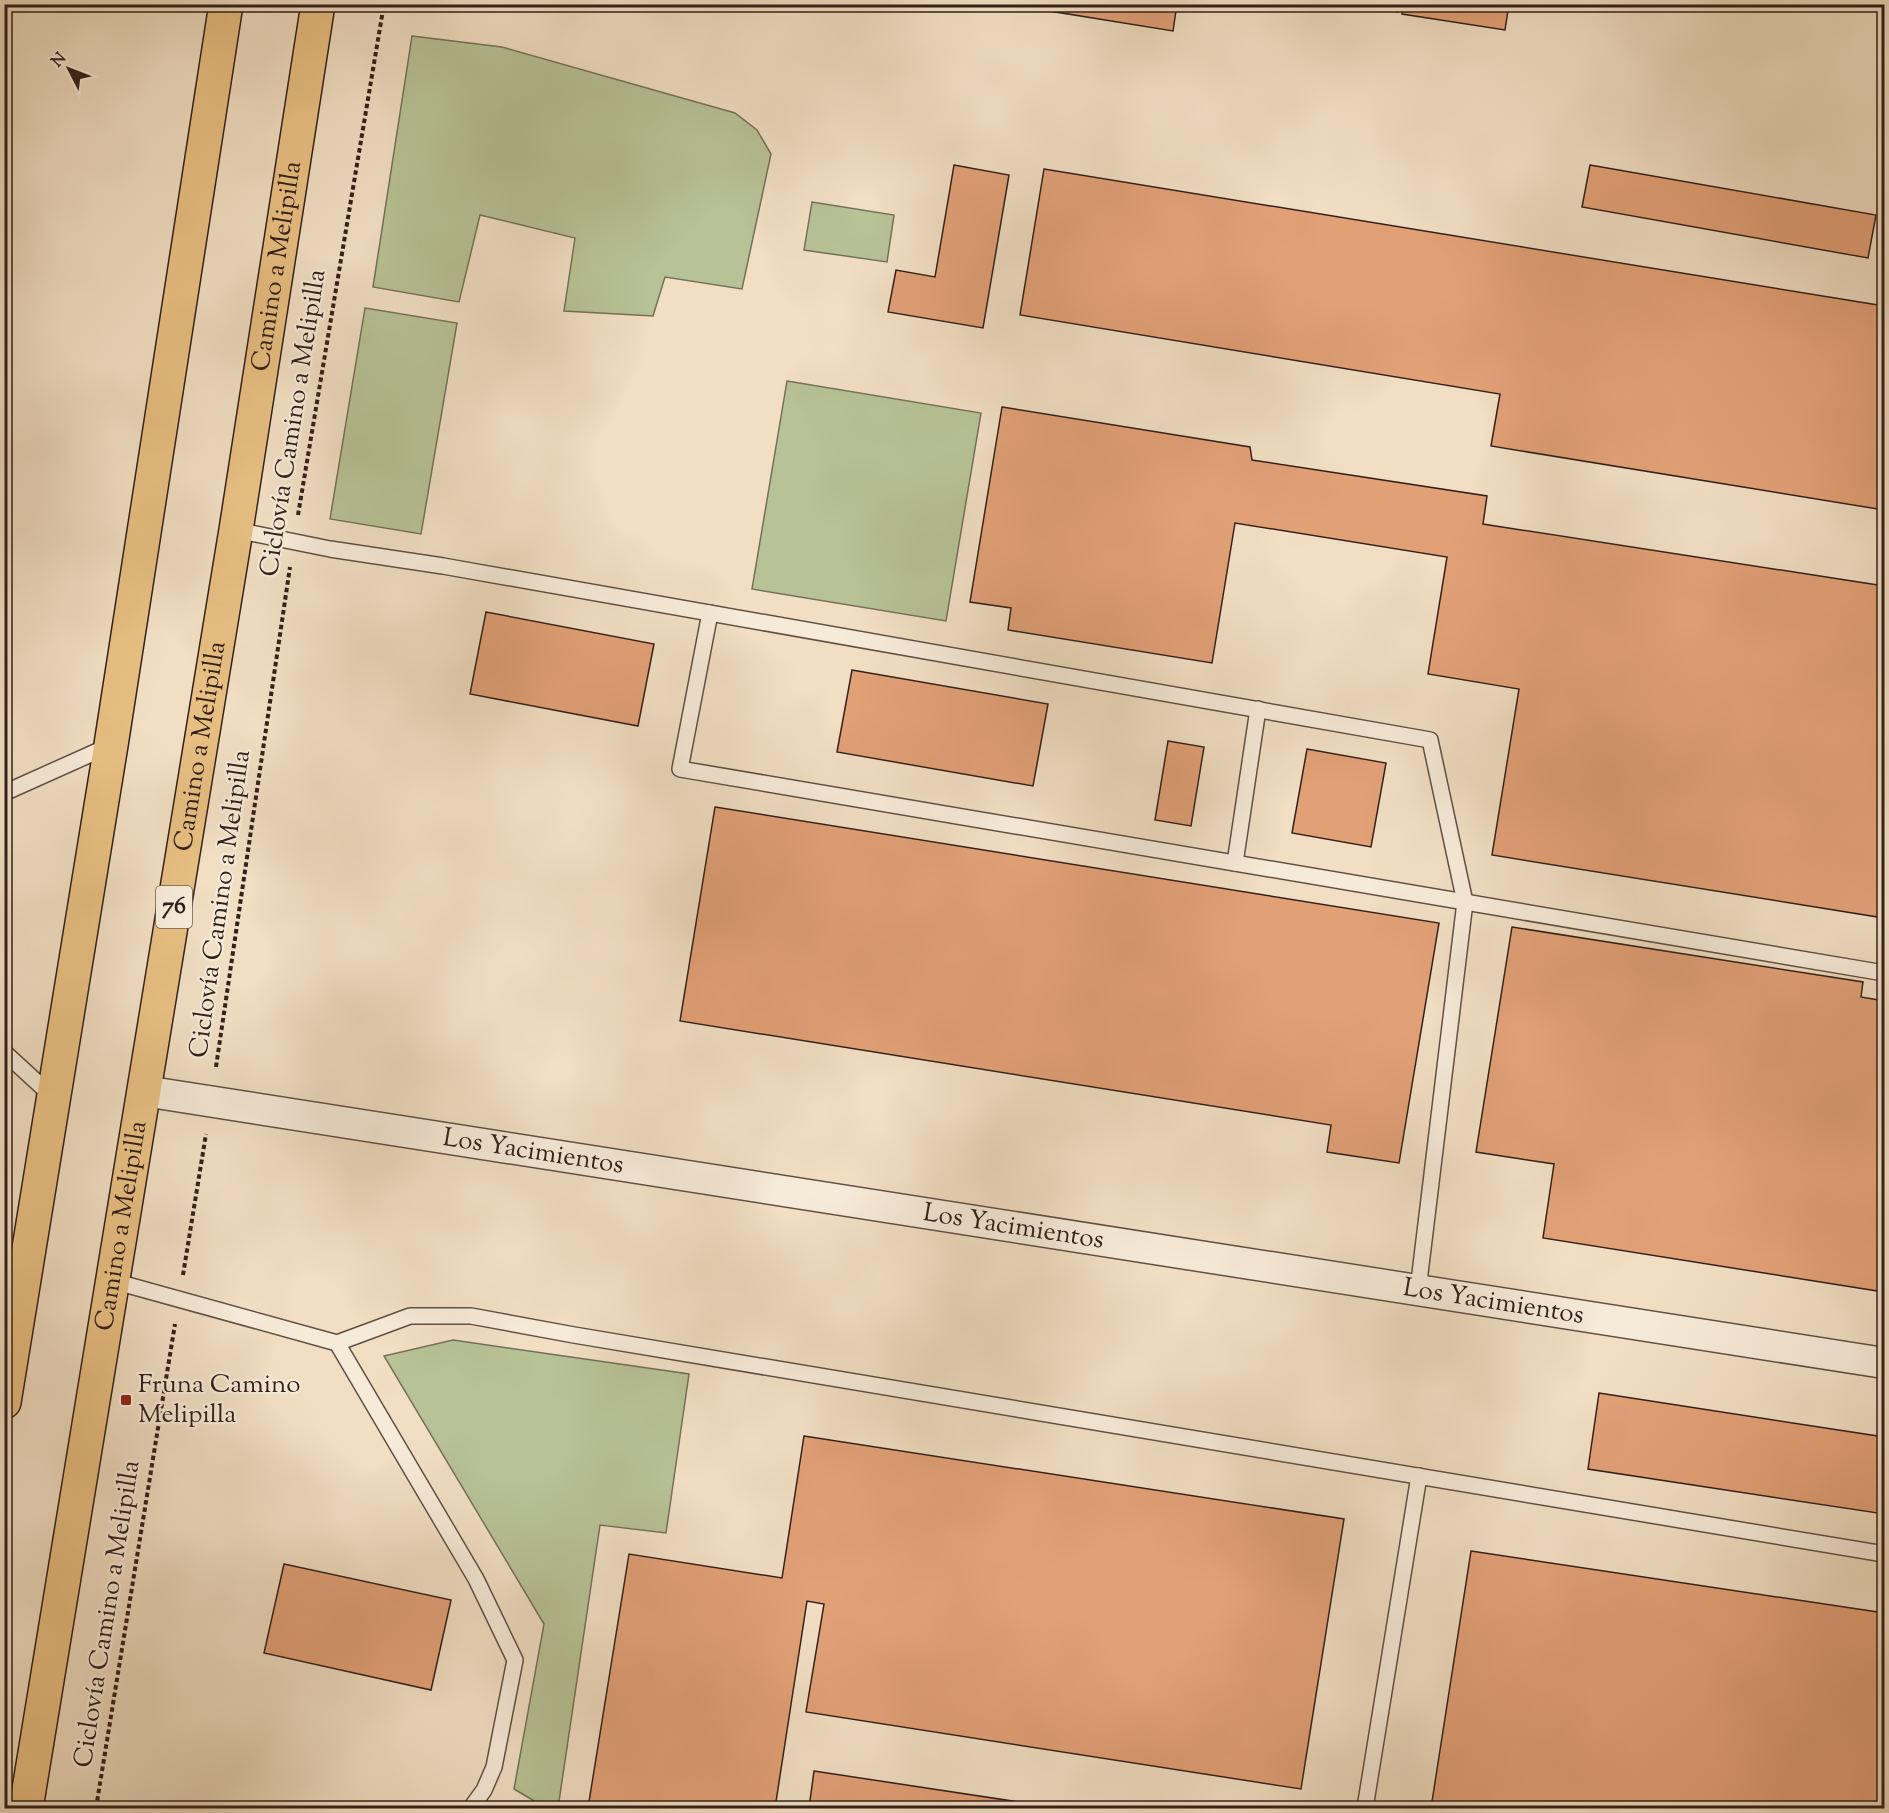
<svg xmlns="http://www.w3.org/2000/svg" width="1889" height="1813" font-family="'Sorts Mill Goudy',serif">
<rect width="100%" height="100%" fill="#f1dec3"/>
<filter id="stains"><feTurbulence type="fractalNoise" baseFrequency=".00333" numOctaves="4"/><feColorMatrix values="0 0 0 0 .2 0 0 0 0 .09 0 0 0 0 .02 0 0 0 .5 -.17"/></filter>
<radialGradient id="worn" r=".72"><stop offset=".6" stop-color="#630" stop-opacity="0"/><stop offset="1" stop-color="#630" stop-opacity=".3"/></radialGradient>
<g fill="#b7c296" stroke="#757158" stroke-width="1.5">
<path d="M 412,36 L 502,47 L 735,113 L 757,130 L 771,154 L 742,289 L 665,277 L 653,316 L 564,311 L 575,238 L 480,215 L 459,302 L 373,287 Z"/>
<path d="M 812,202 L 894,215 L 887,262 L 804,250 Z"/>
<path d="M 365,308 L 457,323 L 421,534 L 330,519 Z"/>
<path d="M 787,381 L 981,413 L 946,621 L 752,589 Z"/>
<path d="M 453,1340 L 689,1374 L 666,1533 L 600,1525 L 558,1808 L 535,1808 L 536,1802 L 514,1789 L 544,1624 L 384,1356 Z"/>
</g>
<g fill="#e2a077" stroke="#33201a" stroke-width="1.5">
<path d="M 1006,4 L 1177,4 L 1173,31 Z"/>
<path d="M 1347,4 L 1399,4 L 1398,12 Z"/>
<path d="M 1403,4 L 1509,4 L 1505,30 L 1402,14 Z"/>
<path d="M 954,165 L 1009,175 L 983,328 L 888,312 L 896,270 L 935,277 Z"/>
<path d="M 1590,165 L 1876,215 L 1868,258 L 1582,207 Z"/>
<path d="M 1044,169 L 1884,306 L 1884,510 L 1491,446 L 1500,394 L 1020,315 Z"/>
<path d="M 1002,407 L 1250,447 L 1252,460 L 1487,496 L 1483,524 L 1884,586 L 1884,918 L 1492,855 L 1519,689 L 1428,674 L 1447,557 L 1235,523 L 1212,663 L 1008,630 L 1011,608 L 970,602 Z"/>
<path d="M 486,612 L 654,644 L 638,726 L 470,694 Z"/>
<path d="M 852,670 L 1048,704 L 1033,786 L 837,752 Z"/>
<path d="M 1168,741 L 1204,747 L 1191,826 L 1155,820 Z"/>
<path d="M 1307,749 L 1386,763 L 1371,847 L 1292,833 Z"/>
<path d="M 715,807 L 1439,923 L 1399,1163 L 1327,1152 L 1331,1125 L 680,1021 Z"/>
<path d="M 1512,927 L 1863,982 L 1861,997 L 1884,1001 L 1884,1292 L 1543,1238 L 1554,1164 L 1476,1152 Z"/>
<path d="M 1599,1393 L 1884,1437 L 1884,1514 L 1588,1469 Z"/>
<path d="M 804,1436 L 1344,1519 L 1301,1789 L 806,1712 L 824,1604 L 807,1601 L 775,1808 L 588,1808 L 629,1554 L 782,1578 Z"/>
<path d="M 1471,1551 L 1884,1613 L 1884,1808 L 1431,1808 Z"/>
<path d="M 284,1564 L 451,1600 L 431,1690 L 264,1653 Z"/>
<path d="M 814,1771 L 1032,1804 L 1031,1808 L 809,1808 Z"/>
</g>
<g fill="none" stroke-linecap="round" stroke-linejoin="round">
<g stroke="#625044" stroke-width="18">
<g id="service">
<path d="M 236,530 L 330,549 L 443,566 L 1430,740 L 1465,902 L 1418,1290"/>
<path d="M 710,613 L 680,769 L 1884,973"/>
<path d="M 4,793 L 111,745"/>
<path d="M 1235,863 L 1258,709"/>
<path d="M 4,1052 L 53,1097"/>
<path d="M 113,1281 L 337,1343 L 410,1316 L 471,1316 L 574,1335 L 1884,1554"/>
<path d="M 337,1343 L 476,1579 L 515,1660 L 494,1767 L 484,1790 L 471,1808"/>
<path d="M 1365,1808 L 1419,1476"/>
</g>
</g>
<g stroke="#625044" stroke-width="33">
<g id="minor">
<path id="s1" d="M 144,1091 L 1884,1363"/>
</g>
</g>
<g stroke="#33201a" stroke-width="36">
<g id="primary">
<path d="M 4,1402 L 111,745 L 226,4"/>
<path id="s2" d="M 26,1808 L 236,530 L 318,4"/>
</g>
</g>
<g stroke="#33201a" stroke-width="4" stroke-dasharray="4.5 3" stroke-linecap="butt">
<path d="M 298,515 L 384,4"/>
<path d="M 216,1067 L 290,567"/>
<path d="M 183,1275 L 206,1134"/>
<path d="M 96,1808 L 175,1324"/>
</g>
<use href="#service" stroke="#f6ead8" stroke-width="15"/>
<use href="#minor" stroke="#f6ead8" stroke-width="30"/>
<use href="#primary" stroke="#e8bf82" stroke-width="33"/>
</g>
<rect fill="#8f2418" stroke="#f6ead8" stroke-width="2" x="120" y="1394" width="12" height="12" rx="3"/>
<g text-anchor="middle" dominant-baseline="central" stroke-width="4.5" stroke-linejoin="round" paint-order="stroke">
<rect fill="#f6ead8" stroke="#6e5d53" stroke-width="1.5" x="156" y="886" width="36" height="42" rx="4.5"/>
<g font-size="24" font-weight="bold" fill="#33201a">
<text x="174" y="907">76</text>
</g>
<g font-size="26" fill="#33201a" stroke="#f6ead8">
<text stroke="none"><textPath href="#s2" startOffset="1562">Camino a Melipilla</textPath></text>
<text transform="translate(294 423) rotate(-81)">Ciclovía Camino a Melipilla</text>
<text stroke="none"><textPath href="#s2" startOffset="1076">Camino a Melipilla</textPath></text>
<text transform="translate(221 904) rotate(-82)">Ciclovía Camino a Melipilla</text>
<text stroke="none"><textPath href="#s1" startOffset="394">Los Yacimientos</textPath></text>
<text stroke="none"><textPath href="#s2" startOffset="590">Camino a Melipilla</textPath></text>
<text stroke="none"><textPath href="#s1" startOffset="880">Los Yacimientos</textPath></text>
<text stroke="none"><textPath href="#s1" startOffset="1366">Los Yacimientos</textPath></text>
<text transform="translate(108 1614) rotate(-81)">Ciclovía Camino a Melipilla</text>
</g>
<g font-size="26" fill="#33201a" stroke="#f6ead8" text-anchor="start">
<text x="138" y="1385">Fruna Camino<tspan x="138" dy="30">Melipilla</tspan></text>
</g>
</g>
<rect width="1889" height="1813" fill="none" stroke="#f1dec3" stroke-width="24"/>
<rect x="6" y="6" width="1877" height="1801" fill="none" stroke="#33201a" stroke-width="3"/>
<rect x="12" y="12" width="1865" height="1789" fill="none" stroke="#33201a" stroke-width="1.5"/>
<g transform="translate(69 69) rotate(312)" stroke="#f6ead8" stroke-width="4.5" paint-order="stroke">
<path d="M0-4.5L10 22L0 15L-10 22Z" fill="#33201a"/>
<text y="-9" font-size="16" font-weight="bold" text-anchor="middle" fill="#33201a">N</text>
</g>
<rect width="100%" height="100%" filter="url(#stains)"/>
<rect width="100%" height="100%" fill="url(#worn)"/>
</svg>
